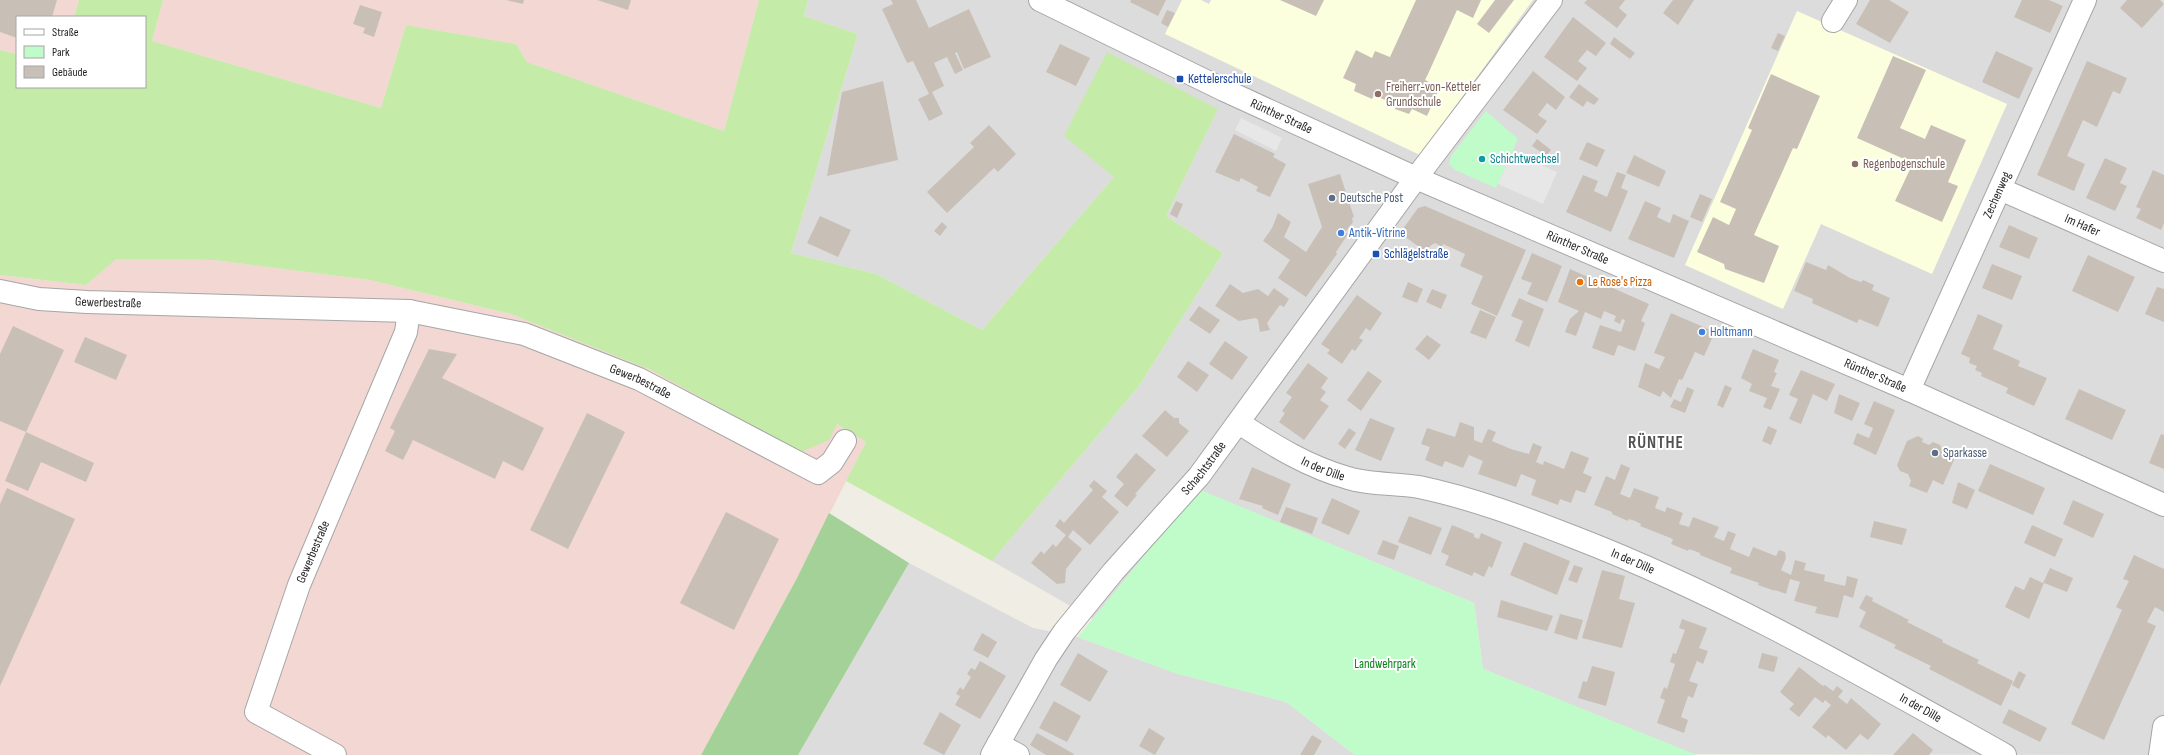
<svg xmlns="http://www.w3.org/2000/svg" width="2164" height="755" font-family="'Sofia Sans Condensed',sans-serif">
<rect width="100%" height="100%" fill="#f0ede4"/>
<g fill="#dddcdc">
<path d="M 808,0 L 2164,0 L 2164,755 L 1693,754 L 1483,669 L 1474,603 L 1198,490 L 1093,619 L 992,561 L 1139,386 L 1223,253 L 1166,216 L 1218,109 L 1114,177 L 982,330 L 876,274 L 791,253 L 858,34 L 804,16 Z"/>
<path d="M 909,563 L 1033,628 L 1078,637 L 1175,673 L 1286,702 L 1355,755 L 798,755 Z"/>
</g>
<g fill="#f2d7d3">
<path d="M 0,0 L 79,0 L 74,17 L 17,17 L 17,54 L 0,50 Z"/>
<path d="M 163,0 L 759,0 L 724,131 L 527,62 L 516,44 L 406,25 L 381,108 L 152,41 Z"/>
<path d="M 115,259 L 214,260 L 370,280 L 511,314 L 651,370 L 837,424 L 866,442 L 797,578 L 701,755 L 0,755 L 0,275 L 86,285 Z"/>
</g>
<g fill="#fcffde">
<path d="M 1182,0 L 1201,0 L 1209,4 L 1211,0 L 1533,0 L 1420,155 L 1165,34 Z"/>
<path d="M 1797,11 L 2007,104 L 1932,274 L 1821,224 L 1783,309 L 1685,265 Z"/>
</g>
<path fill="#c4eca8" d="M 79,0 L 163,0 L 152,41 L 381,108 L 406,25 L 516,44 L 527,62 L 724,131 L 759,0 L 808,0 L 804,16 L 858,34 L 791,253 L 876,274 L 982,330 L 1114,177 L 1064,136 L 1107,52 L 1218,109 L 1166,216 L 1223,253 L 1139,386 L 992,561 L 846,481 L 866,442 L 837,424 L 829,440 L 801,452 L 651,370 L 511,314 L 370,280 L 214,260 L 116,259 L 86,285 L 0,275 L 0,50 L 17,54 L 17,87 L 145,87 L 145,17 L 74,17 Z"/>
<path fill="#a4d197" d="M 829,513 L 909,563 L 798,755 L 701,755 L 797,578 Z"/>
<g fill="#c0fcc9">
<path d="M 1486,111 L 1518,139 L 1496,188 L 1455,170 L 1449,164 L 1451,156 Z"/>
<path d="M 1198,489 L 1474,603 L 1483,669 L 1697,755 L 1355,755 L 1286,702 L 1175,673 L 1078,637 Z"/>
</g>
<g fill="#e7e7e7">
<path d="M 1241,118 L 1282,138 L 1276,151 L 1235,130 Z"/>
<path d="M 1512,153 L 1557,172 L 1543,204 L 1498,184 Z"/>
</g>
<g fill="#c8c0b7">
<path d="M 0,0 L 57,0 L 52,17 L 17,17 L 17,38 L 0,32 Z"/>
<path d="M 506,0 L 524,0 L 523,4 Z"/>
<path d="M 597,0 L 631,0 L 628,10 Z"/>
<path d="M 891,0 L 916,0 L 929,28 L 969,9 L 991,57 L 964,69 L 957,52 L 955,53 L 963,70 L 955,74 L 947,57 L 934,63 L 944,86 L 932,92 L 943,114 L 929,121 L 918,99 L 929,94 L 913,61 L 907,63 L 882,9 L 893,4 Z"/>
<path d="M 1131,0 L 1166,0 L 1158,16 L 1130,2 Z"/>
<path d="M 1280,0 L 1324,0 L 1316,16 Z"/>
<path d="M 1416,0 L 1481,0 L 1473,18 L 1457,10 L 1428,74 L 1425,80 L 1440,87 L 1427,116 L 1412,109 L 1409,114 L 1395,109 L 1396,105 L 1374,95 L 1372,99 L 1354,91 L 1356,84 L 1343,78 L 1356,50 L 1372,58 L 1375,51 L 1390,57 Z"/>
<path d="M 1495,0 L 1514,0 L 1489,33 L 1477,24 Z"/>
<path d="M 1587,0 L 1625,0 L 1619,8 L 1627,15 L 1617,28 L 1584,3 Z"/>
<path d="M 1673,0 L 1694,0 L 1678,25 L 1663,13 Z"/>
<path d="M 1870,0 L 1889,0 L 1909,12 L 1890,43 L 1856,24 Z"/>
<path d="M 2022,0 L 2049,0 L 2063,6 L 2050,33 L 2014,17 Z"/>
<path d="M 2127,0 L 2160,0 L 2164,4 L 2142,28 L 2120,8 Z"/>
<path d="M 360,5 L 382,12 L 374,37 L 363,33 L 365,28 L 353,24 Z"/>
<path d="M 1167,10 L 1175,13 L 1168,27 L 1161,23 Z"/>
<path d="M 1573,17 L 1606,43 L 1596,56 L 1587,50 L 1578,61 L 1587,68 L 1577,81 L 1544,57 Z"/>
<path d="M 1778,33 L 1785,36 L 1778,51 L 1771,48 Z"/>
<path d="M 1614,37 L 1635,53 L 1630,59 L 1610,44 Z"/>
<path d="M 1060,44 L 1090,58 L 1076,86 L 1046,72 Z"/>
<path d="M 1996,51 L 2033,68 L 2019,99 L 1982,82 Z"/>
<path d="M 1893,56 L 1926,70 L 1900,128 L 1925,139 L 1931,125 L 1966,140 L 1948,182 L 1958,186 L 1942,222 L 1895,201 L 1913,163 L 1857,138 Z"/>
<path d="M 2087,61 L 2127,78 L 2120,94 L 2113,91 L 2097,127 L 2083,120 L 2067,156 L 2085,164 L 2074,191 L 2037,175 Z"/>
<path d="M 1533,71 L 1565,97 L 1556,110 L 1547,103 L 1538,115 L 1547,121 L 1537,134 L 1503,110 Z"/>
<path d="M 1771,74 L 1820,96 L 1797,149 L 1793,148 L 1754,235 L 1779,246 L 1764,283 L 1725,269 L 1724,264 L 1697,252 L 1713,217 L 1729,225 L 1736,209 L 1720,202 L 1752,130 L 1748,128 Z"/>
<path d="M 883,81 L 898,160 L 827,176 L 842,92 Z"/>
<path d="M 1579,84 L 1599,99 L 1594,105 L 1587,101 L 1583,107 L 1569,97 Z"/>
<path d="M 989,125 L 1016,154 L 998,172 L 994,168 L 947,213 L 927,192 L 974,147 L 970,143 Z"/>
<path d="M 1234,134 L 1275,154 L 1273,157 L 1286,164 L 1270,197 L 1256,191 L 1258,187 L 1241,178 L 1239,182 L 1215,172 Z"/>
<path d="M 1537,139 L 1551,150 L 1546,156 L 1532,146 Z"/>
<path d="M 1587,142 L 1605,150 L 1597,167 L 1579,159 Z"/>
<path d="M 1634,155 L 1666,171 L 1659,187 L 1626,173 Z"/>
<path d="M 2105,158 L 2127,168 L 2120,183 L 2127,186 L 2115,211 L 2086,198 Z"/>
<path d="M 2153,170 L 2164,175 L 2164,223 L 2161,230 L 2136,218 L 2141,209 L 2136,207 Z"/>
<path d="M 1617,172 L 1626,175 L 1621,188 L 1628,191 L 1611,232 L 1566,212 L 1583,175 L 1598,181 L 1594,191 L 1607,197 Z"/>
<path d="M 1340,174 L 1354,217 L 1352,218 L 1353,222 L 1345,232 L 1348,234 L 1336,252 L 1337,254 L 1306,297 L 1278,278 L 1290,260 L 1263,241 L 1272,228 L 1278,213 L 1291,222 L 1284,237 L 1306,252 L 1322,227 L 1308,184 Z"/>
<path d="M 1700,194 L 1712,199 L 1702,222 L 1690,217 Z"/>
<path d="M 1176,201 L 1183,204 L 1177,218 L 1170,214 Z"/>
<path d="M 1645,201 L 1661,208 L 1657,217 L 1663,220 L 1670,223 L 1673,214 L 1689,221 L 1674,258 L 1628,239 Z"/>
<path d="M 1425,206 L 1526,250 L 1497,316 L 1471,304 L 1483,276 L 1460,266 L 1465,254 L 1443,244 L 1442,247 L 1435,243 L 1430,246 L 1426,252 L 1400,233 L 1418,208 Z"/>
<path d="M 820,216 L 851,230 L 838,257 L 807,243 Z"/>
<path d="M 942,222 L 947,227 L 940,236 L 934,231 Z"/>
<path d="M 2009,225 L 2038,238 L 2029,259 L 1999,247 Z"/>
<path d="M 1532,253 L 1562,266 L 1547,302 L 1527,294 L 1532,283 L 1521,279 Z"/>
<path d="M 2088,255 L 2135,277 L 2118,312 L 2072,291 Z"/>
<path d="M 1806,262 L 1826,270 L 1828,265 L 1850,278 L 1861,282 L 1863,280 L 1874,285 L 1872,290 L 1890,298 L 1878,327 L 1859,319 L 1857,323 L 1812,303 L 1813,299 L 1794,291 Z"/>
<path d="M 1992,264 L 2022,276 L 2012,300 L 1982,288 Z"/>
<path d="M 1570,269 L 1649,304 L 1641,321 L 1645,323 L 1635,351 L 1618,345 L 1614,356 L 1592,348 L 1600,325 L 1621,332 L 1625,320 L 1622,319 L 1620,324 L 1614,321 L 1616,316 L 1604,311 L 1601,319 L 1585,312 L 1576,336 L 1565,332 L 1570,319 L 1579,311 L 1558,302 Z"/>
<path d="M 1408,282 L 1423,289 L 1417,303 L 1402,297 Z"/>
<path d="M 1230,284 L 1243,293 L 1258,289 L 1268,296 L 1274,288 L 1289,299 L 1284,307 L 1280,305 L 1267,323 L 1270,330 L 1260,332 L 1258,320 L 1256,318 L 1239,321 L 1215,306 Z"/>
<path d="M 2157,287 L 2164,289 L 2164,322 L 2145,314 Z"/>
<path d="M 1432,289 L 1447,295 L 1441,309 L 1426,302 Z"/>
<path d="M 1357,295 L 1382,313 L 1370,331 L 1366,328 L 1359,338 L 1363,340 L 1355,351 L 1352,349 L 1342,364 L 1327,353 L 1330,350 L 1321,344 Z"/>
<path d="M 1519,298 L 1544,309 L 1529,347 L 1515,341 L 1523,321 L 1511,316 Z"/>
<path d="M 1199,306 L 1220,320 L 1210,334 L 1189,320 Z"/>
<path d="M 1480,310 L 1496,317 L 1486,339 L 1470,333 Z"/>
<path d="M 1671,313 L 1715,332 L 1704,356 L 1695,352 L 1683,378 L 1682,380 L 1679,379 L 1671,398 L 1663,391 L 1660,397 L 1638,387 L 1645,363 L 1659,369 L 1665,357 L 1654,353 Z"/>
<path d="M 1978,314 L 2003,325 L 1993,349 L 2020,361 L 2018,366 L 2047,378 L 2034,406 L 2006,393 L 2008,388 L 1981,376 L 1982,373 L 1975,370 L 1977,366 L 1969,363 L 1970,358 L 1961,354 Z"/>
<path d="M 13,326 L 64,350 L 26,432 L 0,421 L 0,354 Z"/>
<path d="M 1427,335 L 1441,345 L 1429,360 L 1415,349 Z"/>
<path d="M 85,337 L 127,355 L 116,380 L 74,362 Z"/>
<path d="M 1225,341 L 1248,357 L 1232,380 L 1209,364 Z"/>
<path d="M 429,349 L 457,354 L 442,378 L 544,428 L 523,471 L 503,461 L 495,479 L 413,440 L 403,460 L 385,451 L 395,431 L 390,428 Z"/>
<path d="M 1753,349 L 1779,360 L 1774,372 L 1777,373 L 1771,386 L 1780,389 L 1771,410 L 1763,407 L 1767,398 L 1749,391 L 1752,384 L 1741,378 Z"/>
<path d="M 1188,361 L 1209,375 L 1197,392 L 1177,377 Z"/>
<path d="M 1308,363 L 1328,378 L 1321,388 L 1326,392 L 1320,400 L 1329,406 L 1304,440 L 1279,422 L 1285,413 L 1282,411 L 1292,397 L 1286,393 Z"/>
<path d="M 1801,370 L 1835,384 L 1827,401 L 1813,394 L 1801,424 L 1789,419 L 1798,399 L 1789,395 Z"/>
<path d="M 1368,371 L 1382,381 L 1361,411 L 1347,400 Z"/>
<path d="M 1725,385 L 1732,388 L 1723,408 L 1717,405 Z"/>
<path d="M 1687,387 L 1694,390 L 1685,413 L 1670,407 L 1674,399 L 1681,402 Z"/>
<path d="M 2079,389 L 2126,410 L 2112,440 L 2065,419 Z"/>
<path d="M 1839,394 L 1860,403 L 1852,421 L 1834,413 Z"/>
<path d="M 1874,401 L 1895,410 L 1876,455 L 1853,444 L 1857,433 L 1869,438 L 1873,428 L 1864,424 Z"/>
<path d="M 1165,410 L 1174,418 L 1179,418 L 1179,423 L 1189,431 L 1167,457 L 1142,436 Z"/>
<path d="M 587,413 L 625,432 L 568,549 L 530,530 Z"/>
<path d="M 1370,418 L 1395,428 L 1381,461 L 1355,450 Z"/>
<path d="M 1460,422 L 1474,427 L 1474,440 L 1482,443 L 1488,429 L 1496,432 L 1492,441 L 1511,449 L 1529,454 L 1533,443 L 1542,447 L 1536,462 L 1543,465 L 1544,461 L 1564,469 L 1571,451 L 1589,458 L 1583,473 L 1592,477 L 1585,493 L 1576,490 L 1571,503 L 1560,499 L 1558,505 L 1531,495 L 1536,480 L 1521,474 L 1516,487 L 1478,474 L 1483,461 L 1469,455 L 1463,468 L 1445,461 L 1442,467 L 1425,460 L 1430,447 L 1421,444 L 1427,428 L 1455,437 Z"/>
<path d="M 1768,426 L 1777,430 L 1771,445 L 1762,441 Z"/>
<path d="M 1349,428 L 1356,433 L 1345,449 L 1338,444 Z"/>
<path d="M 26,432 L 94,463 L 86,482 L 41,462 L 28,491 L 5,481 Z"/>
<path d="M 2161,434 L 2164,435 L 2164,469 L 2149,463 Z"/>
<path d="M 1918,436 L 1923,439 L 1922,442 L 1929,445 L 1933,442 L 1940,445 L 1942,450 L 1951,453 L 1954,460 L 1943,485 L 1933,480 L 1927,493 L 1909,486 L 1911,481 L 1908,474 L 1900,471 L 1897,465 L 1907,441 Z"/>
<path d="M 1136,453 L 1156,470 L 1135,494 L 1137,495 L 1127,507 L 1114,496 L 1124,484 L 1116,477 Z"/>
<path d="M 1621,464 L 1630,468 L 1620,494 L 1630,498 L 1634,488 L 1659,497 L 1655,508 L 1665,512 L 1667,507 L 1683,513 L 1679,524 L 1689,527 L 1693,517 L 1719,527 L 1714,537 L 1724,541 L 1728,531 L 1736,534 L 1730,549 L 1749,557 L 1753,547 L 1776,556 L 1779,550 L 1785,552 L 1786,558 L 1781,570 L 1791,575 L 1795,560 L 1806,563 L 1804,570 L 1825,575 L 1824,581 L 1845,586 L 1847,576 L 1858,579 L 1853,598 L 1844,595 L 1838,618 L 1815,613 L 1817,607 L 1794,601 L 1800,582 L 1790,579 L 1786,594 L 1775,590 L 1775,591 L 1758,585 L 1759,583 L 1730,573 L 1732,568 L 1700,555 L 1700,553 L 1689,549 L 1688,551 L 1671,544 L 1673,539 L 1640,526 L 1641,524 L 1635,521 L 1629,519 L 1628,521 L 1612,514 L 1612,512 L 1594,505 L 1606,476 L 1615,480 Z"/>
<path d="M 1990,464 L 2045,488 L 2033,515 L 1978,491 Z"/>
<path d="M 1252,467 L 1291,484 L 1278,515 L 1262,508 L 1263,506 L 1239,499 Z"/>
<path d="M 1094,480 L 1107,491 L 1102,497 L 1119,512 L 1090,545 L 1073,530 L 1068,537 L 1082,549 L 1066,569 L 1065,583 L 1057,584 L 1031,563 L 1041,551 L 1044,554 L 1053,544 L 1056,547 L 1066,535 L 1055,526 L 1060,519 L 1064,523 L 1093,490 L 1089,486 Z"/>
<path d="M 1958,482 L 1975,490 L 1967,509 L 1952,503 Z"/>
<path d="M 7,488 L 75,519 L 0,686 L 0,504 Z"/>
<path d="M 1332,498 L 1360,511 L 1349,535 L 1321,523 Z"/>
<path d="M 2073,500 L 2104,514 L 2093,538 L 2063,524 Z"/>
<path d="M 1286,507 L 1318,518 L 1312,534 L 1280,522 Z"/>
<path d="M 726,512 L 779,539 L 734,630 L 680,603 Z"/>
<path d="M 1409,516 L 1442,528 L 1431,555 L 1398,542 Z"/>
<path d="M 1874,521 L 1907,529 L 1902,545 L 1870,537 Z"/>
<path d="M 1452,525 L 1474,534 L 1474,537 L 1479,539 L 1481,533 L 1502,542 L 1492,568 L 1489,566 L 1484,577 L 1474,572 L 1472,576 L 1445,565 L 1449,556 L 1441,552 Z"/>
<path d="M 2032,525 L 2063,539 L 2055,557 L 2024,543 Z"/>
<path d="M 1383,540 L 1399,546 L 1394,560 L 1377,554 Z"/>
<path d="M 1524,542 L 1570,561 L 1557,595 L 1510,575 Z"/>
<path d="M 2134,555 L 2164,569 L 2164,612 L 2155,607 L 2147,622 L 2156,626 L 2104,740 L 2071,724 L 2122,610 L 2116,607 L 2129,581 L 2123,579 Z"/>
<path d="M 1574,565 L 1583,568 L 1577,583 L 1568,580 Z"/>
<path d="M 2050,568 L 2073,578 L 2067,592 L 2044,583 L 2029,619 L 2005,607 L 2015,586 L 2024,590 L 2030,577 L 2043,583 Z"/>
<path d="M 1602,570 L 1625,576 L 1619,599 L 1635,603 L 1622,648 L 1582,638 Z"/>
<path d="M 1866,595 L 1873,598 L 1872,601 L 1909,620 L 1907,622 L 1943,640 L 1942,642 L 1979,660 L 1977,663 L 2013,681 L 2001,706 L 1929,669 L 1931,666 L 1894,648 L 1896,645 L 1859,627 L 1866,612 L 1859,608 Z"/>
<path d="M 1501,600 L 1553,616 L 1547,631 L 1497,617 Z"/>
<path d="M 1560,614 L 1583,620 L 1577,640 L 1554,633 Z"/>
<path d="M 1682,619 L 1707,628 L 1699,648 L 1708,651 L 1703,664 L 1697,661 L 1689,681 L 1698,684 L 1693,698 L 1688,696 L 1681,717 L 1688,720 L 1684,733 L 1657,723 L 1665,700 L 1660,698 L 1664,687 L 1667,689 L 1675,664 L 1670,662 L 1673,653 L 1676,654 L 1685,630 L 1679,628 Z"/>
<path d="M 982,633 L 997,642 L 988,658 L 973,650 Z"/>
<path d="M 1078,653 L 1108,671 L 1090,702 L 1060,685 Z"/>
<path d="M 1762,653 L 1778,657 L 1774,672 L 1758,668 Z"/>
<path d="M 980,661 L 1006,676 L 980,719 L 955,705 L 960,696 L 956,694 L 960,687 L 963,690 L 971,677 L 967,674 L 971,668 L 975,670 Z"/>
<path d="M 1592,666 L 1615,672 L 1606,706 L 1578,698 L 1583,681 L 1587,682 Z"/>
<path d="M 1799,667 L 1823,686 L 1825,685 L 1833,691 L 1837,686 L 1843,691 L 1838,697 L 1847,704 L 1851,698 L 1881,724 L 1868,740 L 1860,734 L 1846,750 L 1828,735 L 1826,738 L 1812,727 L 1831,705 L 1825,700 L 1823,703 L 1815,697 L 1799,717 L 1789,709 L 1794,704 L 1780,692 Z"/>
<path d="M 2019,671 L 2026,675 L 2019,689 L 2012,685 Z"/>
<path d="M 1054,701 L 1081,716 L 1067,742 L 1039,728 Z"/>
<path d="M 2009,709 L 2047,728 L 2040,742 L 2002,723 Z"/>
<path d="M 940,712 L 961,725 L 944,755 L 923,744 Z"/>
<path d="M 1149,728 L 1165,738 L 1155,755 L 1139,746 Z"/>
<path d="M 1037,733 L 1074,754 L 1073,755 L 1046,755 L 1030,745 Z"/>
<path d="M 1913,733 L 1933,750 L 1929,755 L 1893,755 Z"/>
<path d="M 1312,735 L 1322,741 L 1314,755 L 1300,755 Z"/>
</g>
<g fill="none" stroke-linecap="round" stroke-linejoin="round">
<g stroke="#a6a6a6" stroke-width="24">
<g id="minor">
<path id="s1" d="M 1040,0 L 1224,90 L 1416,178 L 1909,390 L 2164,505"/>
<path d="M 1833,21 L 1846,0"/>
<path id="s2" d="M 2000,189 L 2164,261"/>
<path id="s3" d="M 0,291 L 39,299 L 87,302 L 409,311 L 524,334 L 639,379 L 818,473 L 832,462 L 845,441"/>
<path id="s4" d="M 1909,390 L 2085,0"/>
<path id="s5" d="M 1239,423 C 1273,445 1308,467 1348,478 C 1370,485 1396,483 1419,487 C 1472,498 1525,518 1576,538 C 1726,596 1865,677 2005,755"/>
<path d="M 998,744 L 1018,755"/>
<path id="s6" d="M 335,755 L 256,712 L 299,585 L 406,332 L 409,311"/>
<path id="s7" d="M 992,755 L 1046,659 L 1064,632 L 1113,572 L 1199,476 L 1416,178 L 1551,0"/>
<path d="M 2160,755 L 2164,727"/>
</g>
</g>
<use href="#minor" stroke="#fff" stroke-width="22"/>
</g>
<g fill="#1a4fb4" stroke="#fff" stroke-width="1.5">
<rect x="1176" y="75" width="8" height="8" rx="2"/>
<rect x="1372" y="250" width="8" height="8" rx="2"/>
</g>
<g fill="#8d6e63" stroke="#fff" stroke-width="1.5">
<circle cx="1378" cy="94" r="4"/>
<circle cx="1855" cy="164" r="4"/>
</g>
<circle fill="#0f9aa8" stroke="#fff" stroke-width="1.5" cx="1482" cy="159" r="4"/>
<g fill="#5c6f8a" stroke="#fff" stroke-width="1.5">
<circle cx="1332" cy="198" r="4"/>
<circle cx="1935" cy="453" r="4"/>
</g>
<g fill="#3f7fe0" stroke="#fff" stroke-width="1.5">
<circle cx="1341" cy="233" r="4"/>
<circle cx="1702" cy="332" r="4"/>
</g>
<circle fill="#e8710a" stroke="#fff" stroke-width="1.5" cx="1580" cy="282" r="4"/>
<g text-anchor="middle" dominant-baseline="central" stroke-width="4" stroke-linejoin="round" paint-order="stroke">
<g font-size="13" fill="#164399" stroke="#fff" text-anchor="start">
<text x="1188" y="79">Kettelerschule</text>
<text x="1384" y="254">Schlägelstraße</text>
</g>
<g font-size="13" fill="#785e54" stroke="#fff" text-anchor="start">
<text x="1386" y="87">Freiherr-von-Ketteler<tspan x="1386" dy="15">Grundschule</tspan></text>
<text x="1863" y="164">Regenbogenschule</text>
</g>
<g font-size="13" fill="#1f1f1f" stroke="#fff">
<text stroke="none"><textPath href="#s1" startOffset="268">Rünther Straße</textPath></text>
<text stroke="none"><textPath href="#s4" startOffset="214">Zechenweg</textPath></text>
<text stroke="none"><textPath href="#s2" startOffset="90">Im Hafer</textPath></text>
<text stroke="none"><textPath href="#s1" startOffset="592">Rünther Straße</textPath></text>
<text stroke="none"><textPath href="#s3" startOffset="109">Gewerbestraße</textPath></text>
<text stroke="none"><textPath href="#s1" startOffset="916">Rünther Straße</textPath></text>
<text stroke="none"><textPath href="#s3" startOffset="653">Gewerbestraße</textPath></text>
<text stroke="none"><textPath href="#s7" startOffset="358">Schachtstraße</textPath></text>
<text stroke="none"><textPath href="#s5" startOffset="96">In der Dille</textPath></text>
<text stroke="none"><textPath href="#s6" startOffset="260">Gewerbestraße</textPath></text>
<text stroke="none"><textPath href="#s5" startOffset="421">In der Dille</textPath></text>
<text stroke="none"><textPath href="#s5" startOffset="744">In der Dille</textPath></text>
</g>
<g font-size="13" fill="#0d838f" stroke="#fff" text-anchor="start">
<text x="1490" y="159">Schichtwechsel</text>
</g>
<g font-size="13" fill="#4e5e75" stroke="#fff" text-anchor="start">
<text x="1340" y="198">Deutsche Post</text>
<text x="1943" y="453">Sparkasse</text>
</g>
<g font-size="13" fill="#366cbe" stroke="#fff" text-anchor="start">
<text x="1349" y="233">Antik-Vitrine</text>
<text x="1710" y="332">Holtmann</text>
</g>
<g font-size="13" fill="#c56008" stroke="#fff" text-anchor="start">
<text x="1588" y="282">Le Rose's Pizza</text>
</g>
<g font-size="13" fill="#07831b" stroke="#fff">
<text x="1385" y="664">Landwehrpark</text>
</g>
<g font-size="17" font-weight="bold" letter-spacing="1" fill="#525252" stroke="#fff">
<text x="1656" y="443">RÜNTHE</text>
</g>
</g>
<rect x="16" y="16" width="130" height="72" fill="#ffffff" stroke="#a5a5a5"/>
<rect x="24" y="29" width="20" height="6" fill="#ffffff" stroke="#a5a5a5"/>
<text x="52" y="36" font-size="12" fill="#1f1f1f">Straße</text>
<rect x="24" y="46" width="20" height="12" fill="#c0fcc9" stroke="#a5a5a5"/>
<text x="52" y="56" font-size="12" fill="#1f1f1f">Park</text>
<rect x="24" y="66" width="20" height="12" fill="#c8c0b7" stroke="#a5a5a5"/>
<text x="52" y="76" font-size="12" fill="#1f1f1f">Gebäude</text>
</svg>
